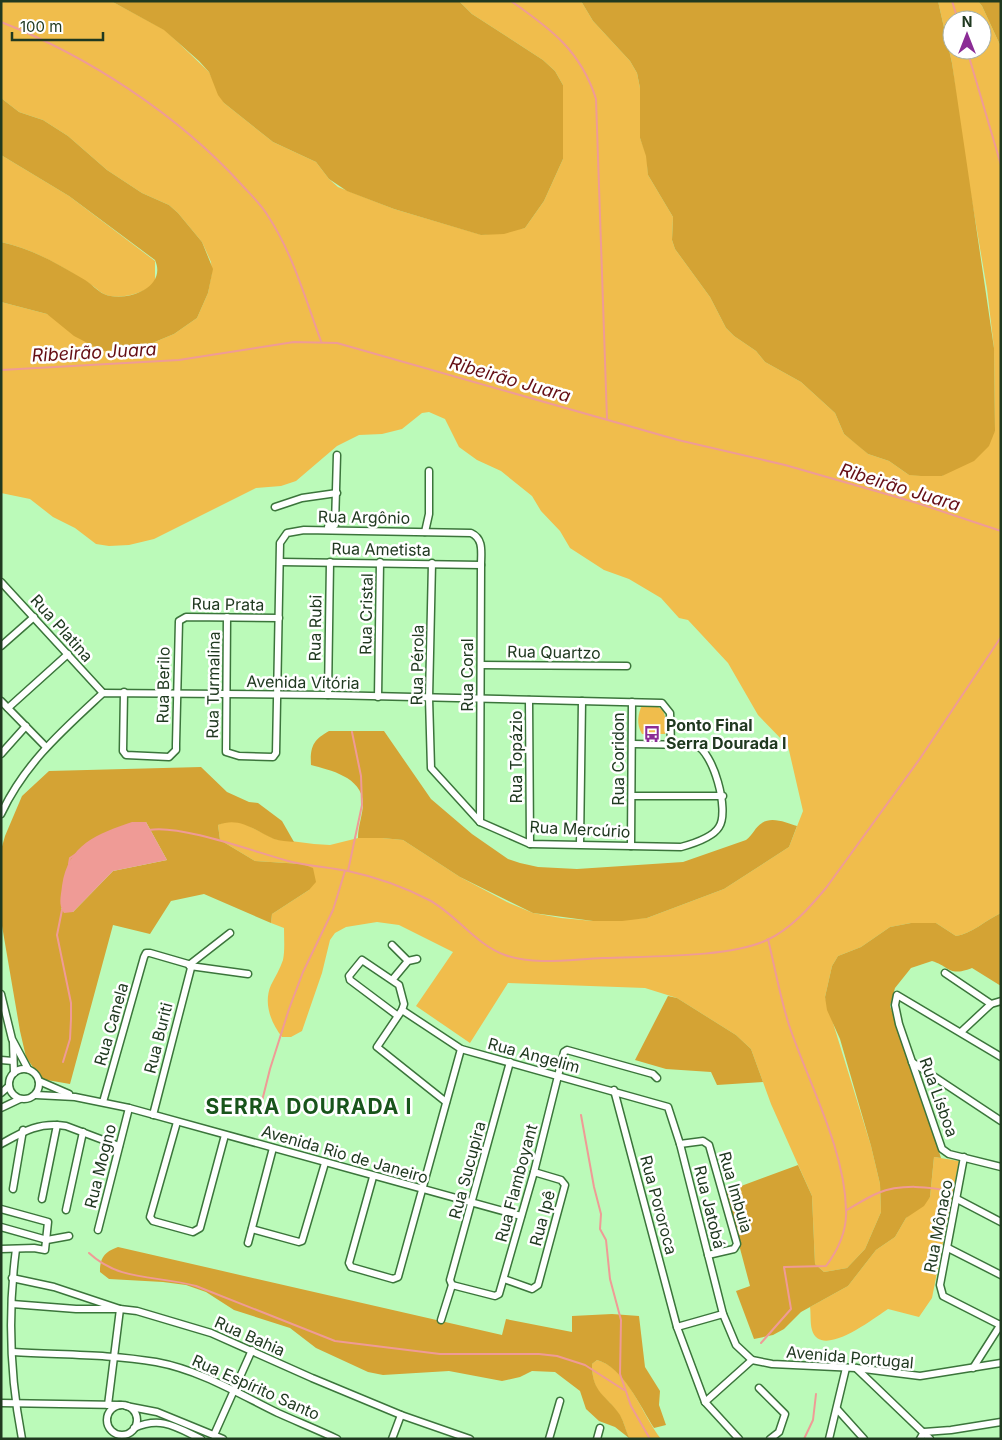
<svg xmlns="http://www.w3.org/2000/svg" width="1002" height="1440" font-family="Inter,sans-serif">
<rect width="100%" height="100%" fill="#bbfab9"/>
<g fill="#f0bd4c" fill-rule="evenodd">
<path d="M 1,1 L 111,1 L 165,30 L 209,72 L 224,103 L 273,142 L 316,162 L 329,179 L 338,187 L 394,209 L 482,235 L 525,228 L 544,201 L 563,159 L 563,85 L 555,71 L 543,60 L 472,14 L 459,1 L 581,1 L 593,21 L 630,61 L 637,73 L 640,88 L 640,138 L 647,156 L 648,175 L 673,217 L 672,240 L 675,249 L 710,297 L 726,328 L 734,336 L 756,351 L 765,362 L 801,382 L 835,413 L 844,434 L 859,446 L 868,454 L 889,461 L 909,475 L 942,476 L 995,431 L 994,348 L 987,289 L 962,143 L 952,63 L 938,1 L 978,1 L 982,6 L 1001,47 L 1001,913 C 986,920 971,934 956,936 L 936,923 L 911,923 L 890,927 L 861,947 L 838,956 L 832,966 L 825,997 L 871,1146 L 880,1184 L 881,1212 L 865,1249 L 847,1268 L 824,1272 L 815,1264 L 812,1196 L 771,1104 L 751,1049 L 736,1035 L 677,998 L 645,988 L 508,983 L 470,1043 L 416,1006 L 453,952 L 399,925 L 377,922 L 346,927 L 335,933 L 330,940 L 322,973 L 302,1031 L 291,1037 L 282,1037 C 271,1023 263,1003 271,985 C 275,977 280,969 283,960 C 285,950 284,939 284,928 L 271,923 L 272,914 L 309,890 L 302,864 L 255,861 L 220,840 L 218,825 L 226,821 L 241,822 L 275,839 L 314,844 L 330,845 L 358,838 L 382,838 L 403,840 L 460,877 L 507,902 L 533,913 L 561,918 L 593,921 L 647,918 L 724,889 L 789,847 L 803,811 L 788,746 L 758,715 L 728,663 L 688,620 L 679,618 L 661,598 L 629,579 L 604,570 L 570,548 L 560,531 L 541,511 L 532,496 L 501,471 L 477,460 L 459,447 L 445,419 L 429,412 L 422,413 L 402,429 L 382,434 L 359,435 L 337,446 L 296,481 L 281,486 L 256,488 L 154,539 L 129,545 L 109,546 L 96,544 L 75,528 L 53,517 L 30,499 L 1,493 L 1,302 L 47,314 L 133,351 L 174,334 L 197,318 L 208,293 L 212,272 L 211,262 L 202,242 L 178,213 L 169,205 L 142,193 L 107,170 L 68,136 L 43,120 L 19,112 L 1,98 ZM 952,20 L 982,20 L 982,50 L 952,50 Z"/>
<path d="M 1,155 L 69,196 L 155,261 L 155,283 C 145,293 119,301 104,294 C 98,291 92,284 85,281 C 58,264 33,249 1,242 Z"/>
<path d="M 651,703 L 663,710 L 667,723 L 665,734 L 642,734 C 636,724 638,714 642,705 Z"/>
<path d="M 934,1157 L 959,1161 L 932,1298 L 919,1317 L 888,1309 C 874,1318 821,1360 812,1330 C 810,1323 811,1314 810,1307 L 848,1286 L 876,1250 L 895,1237 L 906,1218 L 930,1197 Z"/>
<path d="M 597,1360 C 628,1368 642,1415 661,1439 L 629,1439 C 626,1431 624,1422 620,1416 C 606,1393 592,1397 592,1364 Z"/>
</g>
<g fill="#d4a334" fill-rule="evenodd">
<path d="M 111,1 L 459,1 L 472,14 L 543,60 L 555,71 L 563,85 L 563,159 L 544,201 L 525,228 L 504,234 L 481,235 L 394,209 L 347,191 L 329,179 L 316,162 L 273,142 L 224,103 L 218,95 L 209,72 L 199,61 L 164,30 Z"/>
<path d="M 581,1 L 938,1 L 952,63 L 994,348 L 995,431 L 989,446 L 974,461 L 942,476 L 921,476 L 909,475 L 889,461 L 868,454 L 844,434 L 835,413 L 801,382 L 765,362 L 756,351 L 734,336 L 726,328 L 710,297 L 675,249 L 672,240 L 673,217 L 648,175 L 646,156 L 640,138 L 640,88 L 637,73 L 630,61 L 593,21 Z"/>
<path d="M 978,1 L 1001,1 L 1001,47 L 982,6 Z"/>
<path d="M 1,98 L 19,112 L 43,120 L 68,136 L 107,170 L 142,193 L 169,205 L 178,213 L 202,242 L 213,269 L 208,293 L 197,318 L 174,334 L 133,351 L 103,351 L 74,336 L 47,314 L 1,302 L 1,242 C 33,249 58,264 85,280 C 92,284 97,291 104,294 C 123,303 168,289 155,260 L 69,196 L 1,155 Z"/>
<path d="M 329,731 L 384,731 L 431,799 L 472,834 L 508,859 L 520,863 L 538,867 L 577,869 L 683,862 L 746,840 C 753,835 755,827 762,823 C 772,816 787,823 797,826 L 789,847 L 724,889 L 647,918 L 622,921 L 593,921 L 533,913 L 460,877 L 403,840 L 382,838 L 358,838 C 358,826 363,814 363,803 C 362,777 330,770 311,765 C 310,747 313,740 329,731 Z"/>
<path d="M 201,767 L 227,792 L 249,802 L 258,803 L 282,821 L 294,842 C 288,841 280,841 274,839 C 255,831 240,816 218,825 L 220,840 L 255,861 L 302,864 L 313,868 L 316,882 L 309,890 L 272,914 L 271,923 L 204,894 L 171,901 L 150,934 L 113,925 L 70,1084 L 41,1079 L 26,1057 L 20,1031 L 1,920 L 1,850 L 5,836 L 22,796 L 49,771 ZM 146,822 L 167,860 L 113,871 L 73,912 L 61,909 Z"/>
<path d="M 1001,913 L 1001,986 L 972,968 C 948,977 951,967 932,961 L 911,968 L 895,988 L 890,1006 L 908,1053 L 941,1158 L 934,1157 L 930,1197 L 924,1206 L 906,1218 L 895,1237 L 876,1250 L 848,1286 L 801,1312 L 784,1329 L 773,1335 L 754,1339 L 736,1291 L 750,1286 L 725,1192 L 798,1165 L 812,1196 L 815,1264 L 824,1272 L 847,1268 L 865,1249 L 881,1212 L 880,1184 L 871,1146 L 840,1039 L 827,1010 L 825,997 L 832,966 L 838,956 L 861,947 L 890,927 L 911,923 L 936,923 L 956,936 C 971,934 986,920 1001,913 Z"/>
<path d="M 668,996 L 677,998 L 736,1035 L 751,1049 L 763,1082 L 717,1085 L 711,1072 L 666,1069 L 635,1060 Z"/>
<path d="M 118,1247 L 502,1335 L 506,1319 L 572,1332 L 572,1316 L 612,1314 L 639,1316 L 645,1367 L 660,1391 L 659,1405 L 666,1425 L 654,1428 C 640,1406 623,1367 597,1360 L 592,1364 C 592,1394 606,1394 620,1415 C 624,1422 626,1431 629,1438 L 615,1427 L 599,1421 L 586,1409 L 580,1391 L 555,1372 L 532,1371 L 520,1377 L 502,1381 L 449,1371 L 383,1375 L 368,1372 L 316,1348 L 290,1328 L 234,1310 L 206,1292 L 186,1285 L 163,1282 L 109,1279 L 100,1272 C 100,1258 104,1252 118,1247 Z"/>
</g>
<path fill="#ef9b96" d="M 132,822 L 146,822 L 167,860 L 113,871 L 73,912 L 64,913 C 58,905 61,896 62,886 C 68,844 97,834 132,822 Z"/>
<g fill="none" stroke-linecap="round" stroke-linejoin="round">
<g stroke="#ef9b96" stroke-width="2">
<path d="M 511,1 C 551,29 581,51 596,99 L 607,419"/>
<path d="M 952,1 L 958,20"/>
<path d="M 1,22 C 88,56 178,115 241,184 C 250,194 261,204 268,216 C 293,254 305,298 321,341"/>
<path d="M 967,50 L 1001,165"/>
<path d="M 1,370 L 179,360 L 294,342 L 337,343 L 678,440 L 785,465 L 914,502 L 1001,531"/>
<path d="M 149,830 C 180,824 255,852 288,861 C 308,866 328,867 348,871 C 376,877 404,887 429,900 C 457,915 476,945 505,955 C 536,966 572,959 603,958 C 647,956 729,958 767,940 C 791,929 810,907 826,888 L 919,760 L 1001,637"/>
<path d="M 69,864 L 70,858 L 76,854"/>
<path d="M 348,871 L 362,805 L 361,776 L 352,732"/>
<path d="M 62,910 L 57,935 L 71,1003 L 71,1019 L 70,1039 L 63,1062"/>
<path d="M 260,1109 L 270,1069 L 289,1009 L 303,972 L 333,910 L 345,871"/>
<path d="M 581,1115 L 594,1187 L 601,1214 L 600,1229 L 606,1240 L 610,1279 L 621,1320 L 620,1374 L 631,1406 L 650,1439"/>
<path d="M 847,1210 C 857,1204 868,1197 878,1193 C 899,1184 931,1186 952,1192"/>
<path d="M 89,1253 C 120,1282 157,1275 196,1286 L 335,1341 L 440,1354 L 539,1354 L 557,1356 L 585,1365 L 624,1390"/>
<path d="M 761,1343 L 791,1309 L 784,1267 L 826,1266 C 838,1250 847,1231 846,1210 C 845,1149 808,1082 789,1025 C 780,997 775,968 768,939"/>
<path d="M 804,1439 L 813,1420 L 816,1394"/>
</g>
<g stroke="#3b753b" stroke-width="9">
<g id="minor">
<path d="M 275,507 L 302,498 L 337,493"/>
<path d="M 328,527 L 335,525 L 337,455"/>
<path d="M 425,532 L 429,514 L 429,471"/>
<path d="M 281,562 L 481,565"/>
<path d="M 432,563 L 429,698 L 431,768 L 480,822 L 530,844 L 681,847 C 692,844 713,837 719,827 C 730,811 713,750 695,745 L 633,744"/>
<path d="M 1,582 L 103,693"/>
<path d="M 227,617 L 226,752 L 239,756 L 273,757 L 276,753 L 280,543 L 287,533 L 304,530 L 471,533 C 484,539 481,552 481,565 L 480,822"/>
<path d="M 1,646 L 34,617"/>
<path d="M 481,665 L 627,666"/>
<path d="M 124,692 L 123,751 L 126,755 L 169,757 L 176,750 L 176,744 L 179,621 L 186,617 L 279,618"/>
<path d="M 328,695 L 330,562"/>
<path d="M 378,697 L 380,562"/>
<path d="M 529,700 L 530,844"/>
<path d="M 1,701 L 46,747"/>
<path d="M 8,708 L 68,654"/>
<path d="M 1,754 L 26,726"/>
<path d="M 632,796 L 723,796"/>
<path d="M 1,814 C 25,763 62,731 103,693 L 328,695 L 662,703 L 670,713 L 671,744"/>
<path d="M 580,844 L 582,701"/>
<path d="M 631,846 L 632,702"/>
<path d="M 392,945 L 408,961"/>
<path d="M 189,965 L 230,933"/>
<path d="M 190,966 L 248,974"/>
<path d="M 945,973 L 991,1004"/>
<path d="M 393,979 L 408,961 L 417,959"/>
<path d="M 1,994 L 12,1039 L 28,1069"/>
<path d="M 402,1010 L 461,1049 L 668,1107 L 680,1144 L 723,1314 L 736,1345 L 752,1360 L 772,1364 L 856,1368 L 920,1376 L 1001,1363"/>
<path d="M 398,1016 L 350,980 L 349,976 L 362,960 L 399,985 L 404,1004 L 402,1010 L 377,1047 L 446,1102"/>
<path d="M 961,1032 L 991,1004 L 1001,1001"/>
<path d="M 13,1042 L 14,1073"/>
<path d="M 1001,1057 L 897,995 L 895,1005 L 899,1024 L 942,1149 L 949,1154 L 1001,1167"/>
<path d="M 1,1060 L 13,1061"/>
<path d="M 912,1062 L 1001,1121"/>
<circle cx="24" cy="1084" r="15"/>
<path d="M 39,1081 L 69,1094"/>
<path d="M 614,1090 L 677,1327 L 705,1402 L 739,1439"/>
<path d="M 1,1093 L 8,1087"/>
<path d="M 36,1095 L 75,1097 L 129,1108 L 521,1216"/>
<path d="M 103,1102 L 144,957 L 146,953 L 150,953 L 188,964 L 191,968 L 153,1115"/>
<path d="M 1,1108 L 20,1099"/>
<path d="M 177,1122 L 150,1217 L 153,1221 L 193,1232 L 200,1228 L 225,1135"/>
<path d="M 1,1144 C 24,1131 39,1122 66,1126 L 119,1146"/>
<path d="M 680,1144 L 703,1141 L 709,1145 L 737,1244 L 734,1249 L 708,1255"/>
<path d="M 964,1157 L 940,1285 L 943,1296 L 1000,1325"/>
<path d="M 373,1177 L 349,1263 L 351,1267 L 393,1279 L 398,1277 L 461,1049"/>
<path d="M 13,1189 L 23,1130"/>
<path d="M 42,1199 L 57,1125"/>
<path d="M 957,1199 L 1001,1222"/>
<path d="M 1,1209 L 48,1222 L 45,1250 L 34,1248 L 1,1249"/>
<path d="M 66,1210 L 83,1132"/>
<path d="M 1,1227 L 47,1240 L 69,1236"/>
<path d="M 252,1229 L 299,1242 L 302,1241 L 325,1163"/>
<path d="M 98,1230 L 129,1108"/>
<path d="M 248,1243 L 273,1148"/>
<path d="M 948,1248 L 1001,1275"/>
<path d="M 16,1249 C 8,1311 10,1377 22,1439"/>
<path d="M 12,1278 L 54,1287 L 120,1309 L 137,1311 L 211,1333 L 312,1378 L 401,1415 L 470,1439"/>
<path d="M 504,1279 L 532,1289 L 538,1285 L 565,1185 L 561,1180 L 534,1172"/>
<path d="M 452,1285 L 495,1296 L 499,1294 L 534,1172 L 564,1052 L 567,1050 L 653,1074 L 657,1078"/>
<path d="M 452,1285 L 450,1280 L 510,1062"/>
<path d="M 12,1304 L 76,1309 L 120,1309 L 108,1405"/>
<path d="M 441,1320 L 452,1285"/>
<path d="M 677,1327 L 723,1314"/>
<path d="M 13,1352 C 60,1355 109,1354 156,1362 C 200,1370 239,1394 278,1413 C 298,1422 318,1430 337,1439"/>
<path d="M 856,1368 L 930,1439"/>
<path d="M 973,1368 L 1001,1324"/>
<path d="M 759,1388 L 785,1414 L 779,1432 L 770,1439"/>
<path d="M 705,1402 L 752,1360"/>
<path d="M 1,1403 L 120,1405"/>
<circle cx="122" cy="1420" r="15"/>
<path d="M 126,1406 L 157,1412 L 223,1439"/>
<path d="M 837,1409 L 864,1439"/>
<path d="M 134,1428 C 161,1416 176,1427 201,1439"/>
<path d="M 214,1435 L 252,1350"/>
<path d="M 392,1439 L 401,1415"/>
<path d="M 549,1439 L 560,1401"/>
<path d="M 597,1439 L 600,1428"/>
<path d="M 829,1439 L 846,1368"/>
<path d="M 920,1439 L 924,1432 L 951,1430 L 1001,1422"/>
</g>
</g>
<use href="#minor" stroke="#fff" stroke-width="6"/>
</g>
<defs>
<g id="bus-bare" transform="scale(1.35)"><path d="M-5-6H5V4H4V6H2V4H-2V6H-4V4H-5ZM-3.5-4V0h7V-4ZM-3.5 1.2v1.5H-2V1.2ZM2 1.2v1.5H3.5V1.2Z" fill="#8b2c95" stroke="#fff" stroke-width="2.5" paint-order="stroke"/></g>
</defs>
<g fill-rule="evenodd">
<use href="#bus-bare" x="652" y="734"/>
</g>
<g text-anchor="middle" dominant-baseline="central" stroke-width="5" stroke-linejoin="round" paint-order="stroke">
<g font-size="16" fill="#203920" stroke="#fff">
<text transform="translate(364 517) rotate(1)">Rua Argônio</text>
<text transform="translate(381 549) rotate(1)">Rua Ametista</text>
<text transform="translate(228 604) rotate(1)">Rua Prata</text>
<text transform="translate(366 614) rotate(-89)">Rua Cristal</text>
<text transform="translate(62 628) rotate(48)">Rua Platina</text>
<text transform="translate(315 628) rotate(-89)">Rua Rubi</text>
<text transform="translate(554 652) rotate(1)">Rua Quartzo</text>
<text transform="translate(417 665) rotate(-89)">Rua Pérola</text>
<text transform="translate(467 675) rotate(-90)">Rua Coral</text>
<text transform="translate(303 682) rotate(1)">Avenida Vitória</text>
<text transform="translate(163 685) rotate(-89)">Rua Berilo</text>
<text transform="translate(213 685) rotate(-89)">Rua Turmalina</text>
<text transform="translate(516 757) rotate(-90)">Rua Topázio</text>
<text transform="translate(618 759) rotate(-90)">Rua Coridon</text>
<text transform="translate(580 829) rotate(3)">Rua Mercúrio</text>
<text transform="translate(111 1024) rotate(-74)">Rua Canela</text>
<text transform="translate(158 1038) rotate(-76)">Rua Buriti</text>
<text transform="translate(534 1055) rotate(15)">Rua Angelim</text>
<text transform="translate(939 1097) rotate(70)">Rua Lísboa</text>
<text transform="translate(345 1154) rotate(16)">Avenida Rio de Janeiro</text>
<text transform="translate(100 1166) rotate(-76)">Rua Mogno</text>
<text transform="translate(467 1170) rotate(-75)">Rua Sucupira</text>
<text transform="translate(516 1183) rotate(-75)">Rua Flamboyant</text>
<text transform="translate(736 1192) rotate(74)">Rua Imbuia</text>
<text transform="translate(659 1205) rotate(75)">Rua Pororoca</text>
<text transform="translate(710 1207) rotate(76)">Rua Jatobá</text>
<text transform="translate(542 1218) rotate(-75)">Rua Ipê</text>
<text transform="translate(938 1226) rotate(-79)">Rua Mônaco</text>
<text transform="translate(250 1336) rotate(24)">Rua Bahia</text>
<text transform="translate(850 1357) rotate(5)">Avenida Portugal</text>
<text transform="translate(256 1387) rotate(24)">Rua Espírito Santo</text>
</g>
<g font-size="16" font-weight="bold" fill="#203920" stroke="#fff" text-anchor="start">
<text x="666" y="725">Ponto Final<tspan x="666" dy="18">Serra Dourada I</tspan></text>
</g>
<g font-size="18" font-style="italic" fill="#650e14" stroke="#fff">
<text transform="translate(94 352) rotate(-3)">Ribeirão Juara</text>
<text transform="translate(510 379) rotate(16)">Ribeirão Juara</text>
<text transform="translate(900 487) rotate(17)">Ribeirão Juara</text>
</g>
<g font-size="21" font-weight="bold" letter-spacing="1" fill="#18541b" stroke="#fff">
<text x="309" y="1106">SERRA DOURADA I</text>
</g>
</g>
<rect width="1002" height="1440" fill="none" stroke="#203920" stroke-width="5"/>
<g transform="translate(967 35)"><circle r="24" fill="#ffffff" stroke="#a6b0a6"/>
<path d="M0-4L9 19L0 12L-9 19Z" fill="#8b2c95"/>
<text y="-8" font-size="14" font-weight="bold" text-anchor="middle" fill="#203920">N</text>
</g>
<path d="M12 32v8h91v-8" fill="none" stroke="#203920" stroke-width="2.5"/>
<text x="20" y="32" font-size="15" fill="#203920" stroke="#ffffff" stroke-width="4" paint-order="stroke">100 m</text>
</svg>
